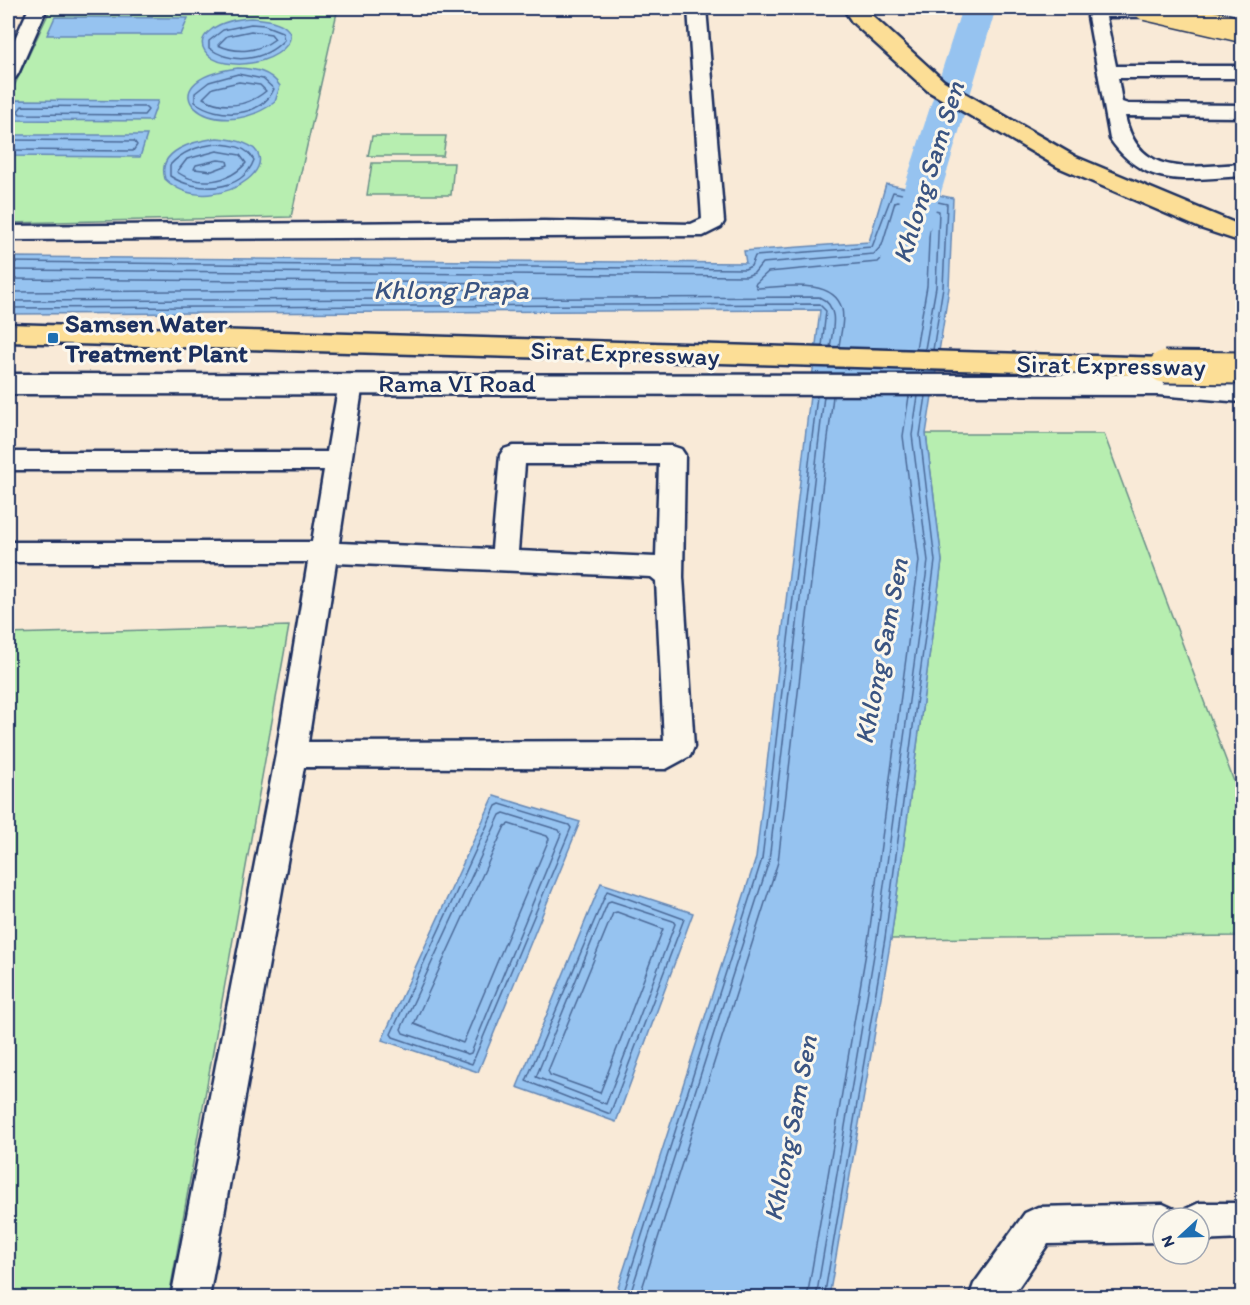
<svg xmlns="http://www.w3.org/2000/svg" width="1250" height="1305" font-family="Itim,sans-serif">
<rect width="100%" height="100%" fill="#f9ead7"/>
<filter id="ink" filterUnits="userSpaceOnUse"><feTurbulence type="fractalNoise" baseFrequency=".0167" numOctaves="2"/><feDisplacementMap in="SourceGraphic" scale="12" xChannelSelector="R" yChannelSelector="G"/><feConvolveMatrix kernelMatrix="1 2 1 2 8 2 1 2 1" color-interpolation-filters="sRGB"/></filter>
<g filter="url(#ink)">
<g fill="#b7eeb0" stroke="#698e87" stroke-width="1.5">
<path d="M 51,8 L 338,8 L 291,217 L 8,223 L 8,99 Z"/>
<path d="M 372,136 L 446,136 L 443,156 L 368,156 Z"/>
<path d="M 372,163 L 454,163 L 451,195 L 367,195 Z"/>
<path d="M 926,434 L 1104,434 L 1242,803 L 1242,936 L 891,939 L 942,561 Z"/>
<path d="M 289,626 L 169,1297 L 8,1297 L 8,634 Z"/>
</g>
<g fill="#96c3f0" stroke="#6588b6" stroke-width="1.5">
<path d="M 55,17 L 188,18 L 181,35 L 47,35 Z"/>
<path d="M 251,18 C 326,22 279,72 226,63 C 208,60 192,44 211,30 C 222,21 237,19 251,18 Z"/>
<path d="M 238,68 C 255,69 270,71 280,86 L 275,102 C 210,150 139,81 238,68 Z"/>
<path d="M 16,100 L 158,101 L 151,121 L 8,120 Z"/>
<path d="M 8,135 L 147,135 L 140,157 L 8,156 Z"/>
<path d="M 217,138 C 317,145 216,228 165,179 C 156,150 195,141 217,138 Z"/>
<path d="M 886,184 L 953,198 L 949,288 L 926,434 L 942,561 L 891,939 L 829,1297 L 615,1297 L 756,858 L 820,310 L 8,314 L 8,257 L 746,263 L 744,251 L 869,242 Z"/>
<path d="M 494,796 L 580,822 L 478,1072 L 382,1040 Z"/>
<path d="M 601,883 L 693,913 L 616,1122 L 517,1087 Z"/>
</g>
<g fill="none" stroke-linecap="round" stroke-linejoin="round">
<g stroke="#4c6a98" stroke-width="1.5">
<path d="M 251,24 L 264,25 L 282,32 L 284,40 C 264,61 232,65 209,48 L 209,41 L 223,30 Z"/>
<path d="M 251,31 L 271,34 L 275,39 C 258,52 237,54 218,45 L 227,36 Z"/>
<path d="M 238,74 L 263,79 L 274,89 C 261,118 218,119 195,102 L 195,93 L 209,82 Z"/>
<path d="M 239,82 L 260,85 L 266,91 C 248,106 224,110 203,98 L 213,88 Z"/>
<path d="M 22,106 L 145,107 L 148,110 L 144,115 L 20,114 L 18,111 Z"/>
<path d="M 8,140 L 134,141 L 137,145 L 133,151 L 8,150"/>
<path d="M 217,144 C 232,145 246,146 254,160 C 242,193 196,193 170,176 L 170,165 C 183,151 198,146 217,144 Z"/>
<path d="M 217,151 L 240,155 L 246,163 C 229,183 199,187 177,172 L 187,159 Z"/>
<path d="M 218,160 L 227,161 L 228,165 L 212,171 L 194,169 L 196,165 Z"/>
<path d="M 8,262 L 745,269 L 751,266 L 755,256 L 872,247 L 893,192 L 947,204 L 943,287 L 933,350"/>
<path d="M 8,270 L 746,276 L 754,273 L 762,263 L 874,254 L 882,245 L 895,202 L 898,201 L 939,211 L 936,287 L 925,349"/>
<path d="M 8,279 L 513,283 L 516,286 L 513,289 L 8,292"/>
<path d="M 8,301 L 819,297 C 840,306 833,329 830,347"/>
<path d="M 8,308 L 819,304 L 826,311 L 822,346"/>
<path d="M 839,347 C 840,335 845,321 842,309 C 834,277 781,287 757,288 L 755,284 L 768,272 L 878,262 L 889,251 L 904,211 L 930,218 L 927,286 L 916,349"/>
<path d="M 500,804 L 569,825 L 571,828 L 472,1064 L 393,1037 L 391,1034 L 496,806 Z"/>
<path d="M 504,813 L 559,830 L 561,834 L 471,1053 L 468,1054 L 403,1033 L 401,1029 L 500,815 Z"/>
<path d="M 509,824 L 547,836 L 549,839 L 463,1043 L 414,1024 L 505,826 Z"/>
<path d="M 607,891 L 684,919 L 610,1114 L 526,1081 Z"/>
<path d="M 611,901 L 673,921 L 675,924 L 606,1104 L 536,1077 L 608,902 Z"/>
<path d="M 617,912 L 663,929 L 600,1093 L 550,1075 L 548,1071 L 613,913 Z"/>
<path d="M 622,1298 L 762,859 L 817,396"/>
<path d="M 629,1298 L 769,861 L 824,396"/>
<path d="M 639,1298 L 778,862 L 833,396"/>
<path d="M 807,1298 L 869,935 L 919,561 L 903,436 L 909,396"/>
<path d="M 816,1298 L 877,937 L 928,561 L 912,435 L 918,396"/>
<path d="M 824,1298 L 885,938 L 935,561 L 920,435 L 926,396"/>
</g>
<path fill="#96c3f0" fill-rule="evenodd" d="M 962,8 L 996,8 L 921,259 L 915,268 L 901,271 L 887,268 L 881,259 Z"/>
<g stroke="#1b2f5e" stroke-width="5">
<g id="lane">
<path d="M 29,8 L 47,8 L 18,74 L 15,78 L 8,80 L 8,54 Z"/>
<path d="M 688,8 L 706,8 L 724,222 L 721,227 L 703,236 L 8,240 L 8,226 L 544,221 L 691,224 L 702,219 Z"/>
<path d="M 1094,8 L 1242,8 L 1242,16 L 1106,17 L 1116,66 L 1242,66 L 1242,78 L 1118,78 L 1122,102 L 1128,104 L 1242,105 L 1242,117 L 1125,116 C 1139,180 1192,166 1242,164 L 1242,176 C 1189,179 1145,190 1110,139 L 1088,17 Z"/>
<path d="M 351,375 L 360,377 L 363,383 L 339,543 L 492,549 L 500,455 L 504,449 L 513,446 L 672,446 L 681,449 L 685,455 L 683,577 L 694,747 L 690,756 L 666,769 L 304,767 L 209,1298 L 171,1298 L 276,754 L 308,562 L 8,562 L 8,542 L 312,542 L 324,470 L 8,470 L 8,452 L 327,452 L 339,383 L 342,377 ZM 525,464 L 659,464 L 656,557 L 518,551 ZM 336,563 L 651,577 L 656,581 L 664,741 L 308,742 Z"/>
<path d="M 1199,1203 L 1242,1203 L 1242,1239 L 1199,1241 L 1199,1218 L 1182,1218 L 1186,1209 Z"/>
<path d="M 1163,1204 L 1176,1210 L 1180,1218 L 1163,1218 L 1163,1242 L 1048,1244 L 1011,1298 L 969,1298 L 974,1284 L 1025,1213 L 1038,1207 Z"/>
</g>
</g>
<g stroke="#1b2f5e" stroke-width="5">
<path id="secondary" d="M 8,374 L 1158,375 L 1242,384 L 1242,402 L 1158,395 L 8,394 Z"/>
</g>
<g stroke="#1b2f5e" stroke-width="5">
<g id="highway">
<path d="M 843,8 L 864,8 L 944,81 L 1076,157 L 1242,226 L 1242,242 L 1200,228 L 1058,167 L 928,91 L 852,22 Z"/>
<path d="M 8,324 L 1164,358 L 1174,360 L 1178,367 L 1174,374 L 1164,376 L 8,342 Z"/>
</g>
</g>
<use href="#lane" fill="#fbf7ec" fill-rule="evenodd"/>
<use href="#secondary" fill="#fbf7ec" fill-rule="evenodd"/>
<use href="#highway" fill="#fcde96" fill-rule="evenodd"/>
<g stroke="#1b2f5e" stroke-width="27" stroke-linecap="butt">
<path id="highway-bridge-far1" d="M 1146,8 L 1242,30"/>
</g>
<g stroke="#1b2f5e" stroke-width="35" stroke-linecap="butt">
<path id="highway-bridge" d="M 1164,367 L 1242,368"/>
</g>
<use href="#highway-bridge-far1" stroke="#fcde96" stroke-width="24"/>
<use href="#highway-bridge" stroke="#fcde96" stroke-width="31"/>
</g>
</g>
<rect fill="#1f6fb2" stroke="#fbf7ec" stroke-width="2" x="47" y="332" width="12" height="12" rx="3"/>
<g text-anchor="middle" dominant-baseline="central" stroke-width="6" stroke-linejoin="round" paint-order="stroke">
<g font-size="26" font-weight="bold" fill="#1b2f5e" stroke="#fbf7ec" text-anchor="start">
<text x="65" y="323">Samsen Water<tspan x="65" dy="30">Treatment Plant</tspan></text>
</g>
<g font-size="26" fill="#1b2f5e" stroke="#fbf7ec">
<text transform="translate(625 353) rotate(2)">Sirat Expressway</text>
<text transform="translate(1111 365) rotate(1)">Sirat Expressway</text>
<text x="457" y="383">Rama VI Road</text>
</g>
<g font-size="27" font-style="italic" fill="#3a5482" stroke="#fbf7ec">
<text transform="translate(928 172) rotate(-73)">Khlong Sam Sen</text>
<text x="451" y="289">Khlong Prapa</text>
<text transform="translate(881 651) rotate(-79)">Khlong Sam Sen</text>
<text transform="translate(790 1128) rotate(-79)">Khlong Sam Sen</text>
</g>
</g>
<rect width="1250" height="1305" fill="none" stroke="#fbf7ec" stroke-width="30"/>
<rect x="15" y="15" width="1220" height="1275" fill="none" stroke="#1b2f5e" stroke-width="2" filter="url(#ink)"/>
<g transform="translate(1181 1236) rotate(248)"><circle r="28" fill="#fbf7ec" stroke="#a1a7b3" stroke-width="1.5"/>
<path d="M0-4.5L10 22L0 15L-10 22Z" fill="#1f6fb2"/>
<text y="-9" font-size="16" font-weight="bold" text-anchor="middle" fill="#1b2f5e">N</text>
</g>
</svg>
